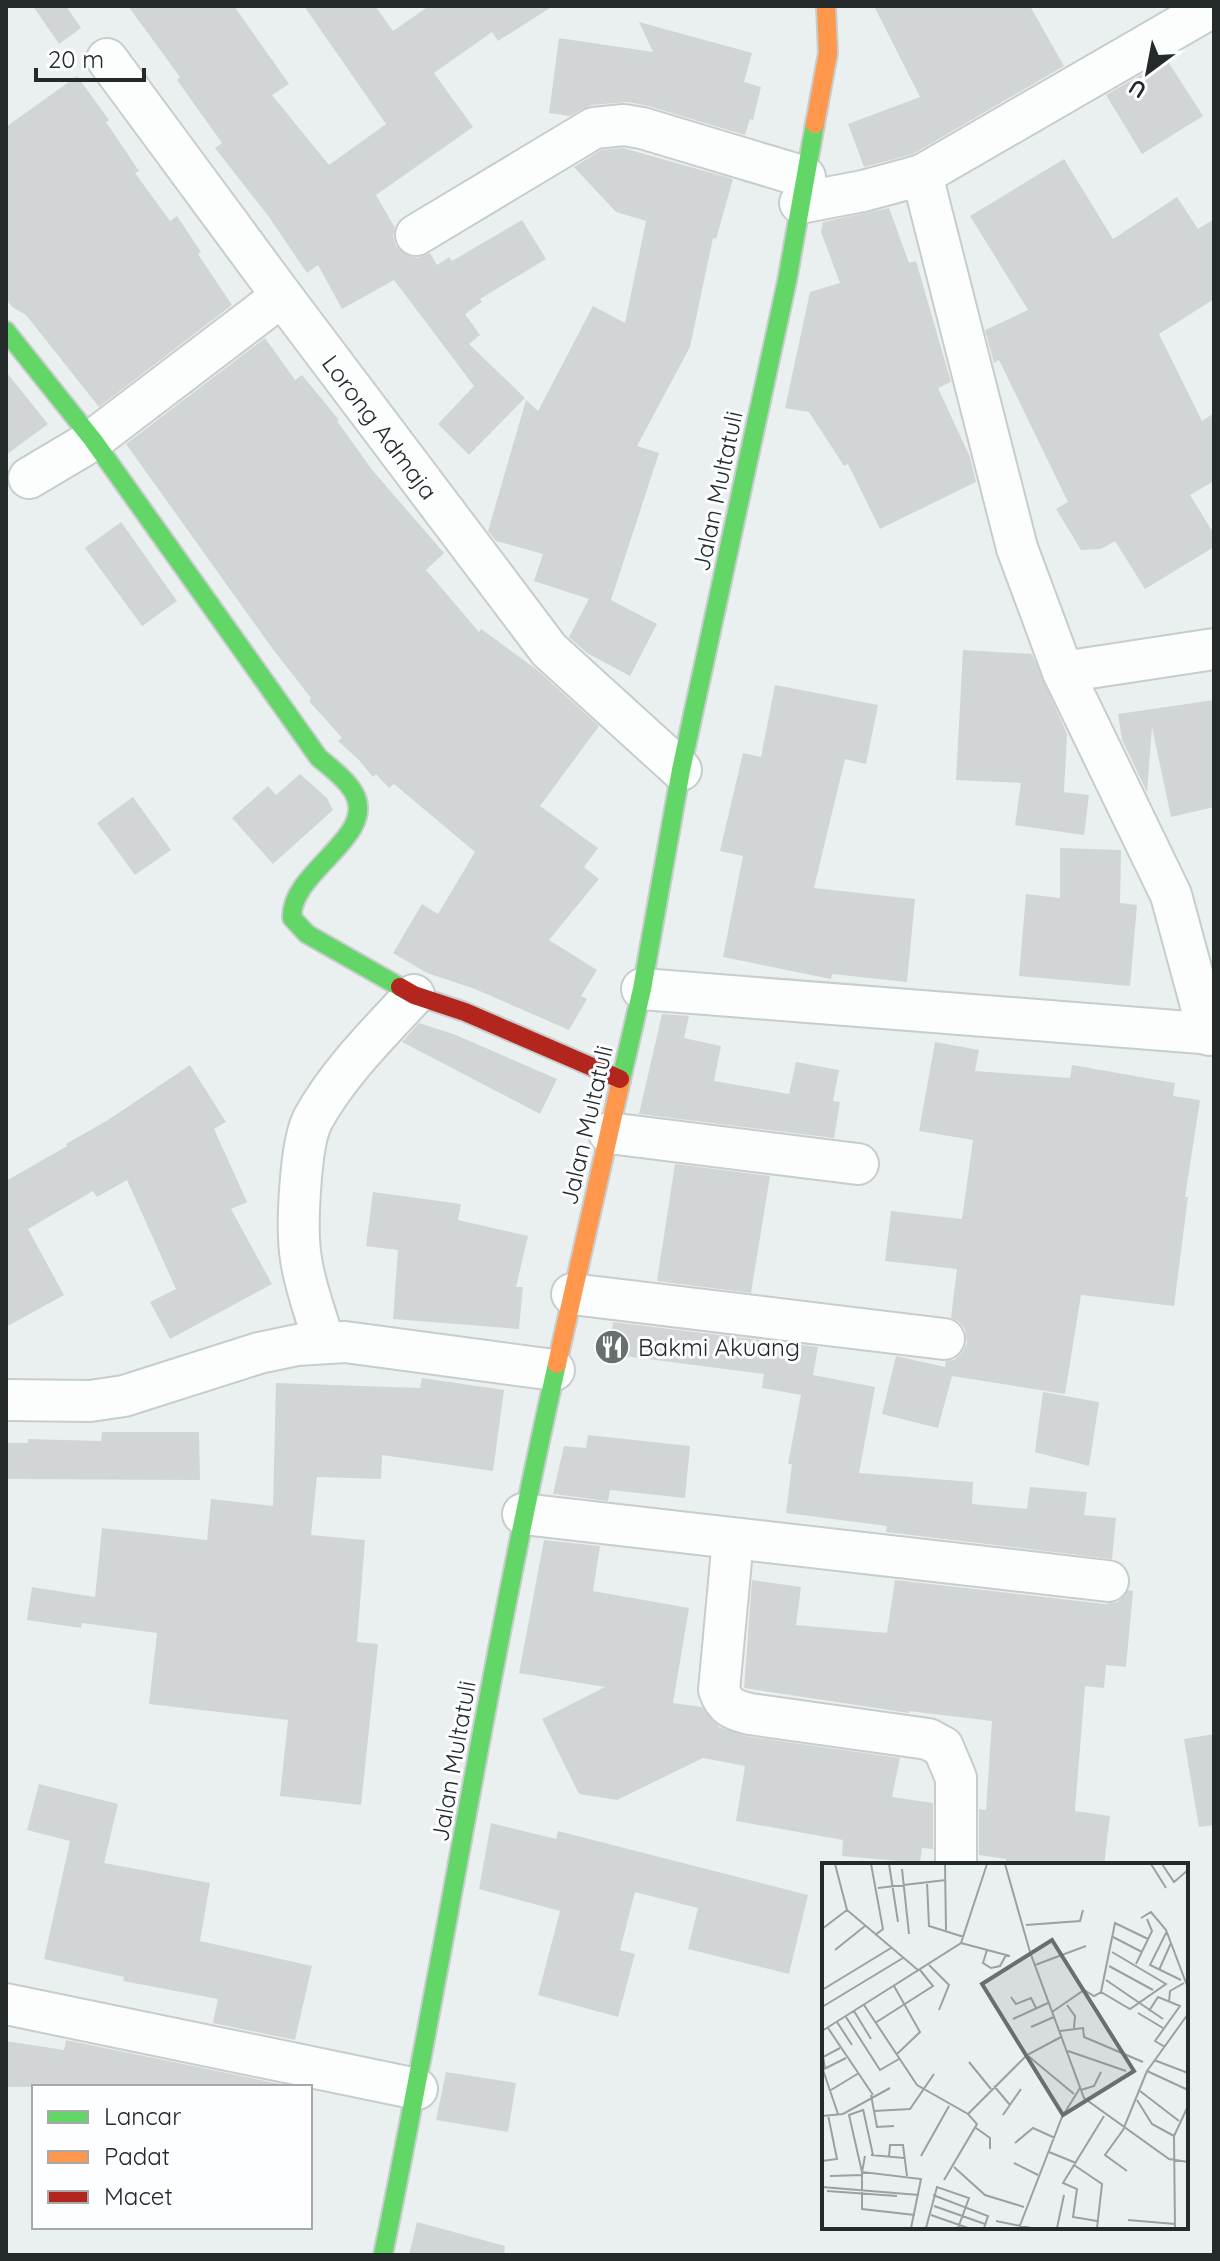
<svg xmlns="http://www.w3.org/2000/svg" width="1220" height="2261" font-family="Quicksand,sans-serif">
<rect width="100%" height="100%" fill="#eaf0f0"/>
<g fill="#d1d5d5">
<path d="M 33,6 L 66,6 L 81,28 L 59,44 Z"/>
<path d="M 128,6 L 234,6 L 289,84 L 272,95 L 329,165 L 386,124 L 304,6 L 375,6 L 393,31 L 429,6 L 553,6 L 498,41 L 492,32 L 434,73 L 473,127 L 376,195 L 395,228 L 393,236 L 396,246 L 406,255 L 417,258 L 430,253 L 437,265 L 449,257 L 452,261 L 522,220 L 546,259 L 480,299 L 482,302 L 465,314 L 480,335 L 469,344 L 525,398 L 469,455 L 438,424 L 474,386 L 394,280 L 342,309 L 318,265 L 307,273 L 269,217 L 215,148 L 222,143 L 177,80 L 180,77 Z"/>
<path d="M 874,6 L 1030,6 L 1064,66 L 913,154 L 864,167 L 848,124 L 920,97 Z"/>
<path d="M 639,22 L 752,53 L 744,82 L 761,87 L 753,120 L 750,119 L 745,135 L 648,106 L 628,102 L 591,105 L 570,116 L 549,113 L 559,38 L 653,52 Z"/>
<path d="M 1167,60 L 1203,116 L 1142,154 L 1106,95 Z"/>
<path d="M 77,76 L 109,120 L 106,122 L 139,171 L 135,173 L 170,221 L 177,216 L 201,252 L 198,254 L 232,305 L 99,407 L 26,315 L 12,307 L 6,298 L 6,127 Z"/>
<path d="M 623,148 L 733,179 L 716,239 L 713,238 L 690,347 L 637,446 L 659,453 L 611,600 L 657,624 L 630,676 L 587,653 L 569,637 L 589,599 L 534,581 L 543,554 L 496,541 L 488,531 L 526,400 L 538,411 L 593,306 L 625,323 L 646,221 L 616,212 L 574,167 L 601,150 Z"/>
<path d="M 1064,159 L 1113,239 L 1177,197 L 1198,229 L 1214,219 L 1214,299 L 1159,334 L 1202,421 L 1214,413 L 1214,481 L 1190,495 L 1214,534 L 1214,547 L 1145,589 L 1115,541 L 1101,549 L 1081,550 L 1056,509 L 1068,502 L 999,360 L 994,363 L 985,330 L 1028,310 L 970,216 Z"/>
<path d="M 889,208 L 909,263 L 916,261 L 951,382 L 938,388 L 970,457 L 976,482 L 880,529 L 848,464 L 844,466 L 809,412 L 785,408 L 810,292 L 840,283 L 821,232 L 823,222 Z"/>
<path d="M 265,338 L 295,380 L 302,375 L 339,420 L 337,421 L 373,471 L 444,553 L 426,570 L 479,632 L 481,629 L 536,669 L 599,726 L 540,806 L 598,848 L 584,867 L 599,879 L 549,940 L 597,970 L 581,996 L 587,999 L 569,1030 L 475,989 L 427,973 L 393,953 L 422,904 L 438,914 L 475,852 L 394,784 L 389,788 L 376,774 L 373,777 L 359,760 L 338,741 L 342,738 L 309,701 L 311,698 L 272,648 L 126,444 Z"/>
<path d="M 7,373 L 48,424 L 6,455 L 6,374 Z"/>
<path d="M 121,522 L 177,601 L 142,626 L 85,548 Z"/>
<path d="M 963,650 L 1032,654 L 1067,734 L 1064,792 L 1089,795 L 1084,835 L 1015,825 L 1021,783 L 956,780 Z"/>
<path d="M 775,685 L 878,705 L 866,764 L 845,759 L 814,888 L 915,899 L 907,982 L 832,974 L 831,979 L 723,957 L 743,856 L 720,851 L 743,753 L 761,757 Z"/>
<path d="M 1214,700 L 1214,807 L 1171,817 L 1152,727 L 1147,792 L 1122,740 L 1118,714 Z"/>
<path d="M 300,774 L 327,798 L 333,810 L 273,864 L 232,818 L 268,786 L 276,795 Z"/>
<path d="M 133,797 L 171,850 L 135,875 L 97,823 Z"/>
<path d="M 1060,848 L 1121,850 L 1120,903 L 1137,905 L 1130,986 L 1019,976 L 1026,894 L 1060,898 Z"/>
<path d="M 662,1014 L 689,1016 L 684,1038 L 721,1046 L 714,1081 L 789,1094 L 796,1062 L 839,1070 L 833,1101 L 840,1102 L 834,1138 L 639,1114 Z"/>
<path d="M 419,1023 L 456,1035 L 557,1079 L 540,1114 L 402,1042 Z"/>
<path d="M 935,1042 L 979,1050 L 975,1071 L 1070,1078 L 1072,1065 L 1175,1083 L 1173,1096 L 1200,1100 L 1185,1197 L 1188,1197 L 1174,1306 L 1081,1295 L 1065,1394 L 952,1376 L 938,1428 L 882,1414 L 896,1356 L 945,1367 L 946,1361 L 954,1360 L 962,1353 L 967,1343 L 965,1329 L 958,1321 L 951,1318 L 957,1269 L 885,1261 L 891,1211 L 962,1219 L 973,1140 L 919,1131 Z"/>
<path d="M 190,1065 L 226,1122 L 214,1129 L 247,1202 L 231,1209 L 272,1284 L 170,1339 L 150,1302 L 176,1289 L 127,1180 L 97,1197 L 93,1191 L 28,1229 L 64,1295 L 6,1327 L 6,1181 L 67,1146 L 66,1144 L 108,1120 Z"/>
<path d="M 675,1164 L 770,1176 L 751,1293 L 657,1281 Z"/>
<path d="M 373,1192 L 461,1204 L 458,1220 L 528,1236 L 516,1287 L 523,1287 L 519,1329 L 393,1319 L 398,1250 L 366,1246 Z"/>
<path d="M 613,1322 L 818,1347 L 813,1375 L 875,1387 L 859,1473 L 973,1482 L 972,1504 L 1027,1509 L 1030,1487 L 1087,1492 L 1084,1515 L 1116,1518 L 1112,1559 L 886,1532 L 887,1526 L 786,1513 L 792,1464 L 788,1464 L 801,1395 L 762,1388 L 764,1374 L 609,1354 Z"/>
<path d="M 422,1378 L 504,1390 L 493,1471 L 382,1455 L 381,1479 L 317,1477 L 311,1535 L 365,1540 L 357,1642 L 378,1644 L 361,1805 L 280,1796 L 288,1720 L 149,1704 L 157,1633 L 82,1623 L 81,1628 L 27,1620 L 32,1587 L 95,1597 L 102,1528 L 207,1540 L 211,1499 L 273,1506 L 276,1383 L 420,1388 Z"/>
<path d="M 1043,1392 L 1099,1402 L 1089,1466 L 1035,1452 Z"/>
<path d="M 102,1432 L 199,1432 L 200,1480 L 6,1479 L 6,1443 L 28,1443 L 28,1439 L 101,1441 Z"/>
<path d="M 588,1435 L 690,1446 L 685,1498 L 610,1490 L 608,1501 L 553,1494 L 564,1446 L 586,1448 Z"/>
<path d="M 544,1540 L 600,1546 L 593,1591 L 689,1608 L 673,1703 L 702,1707 L 719,1727 L 745,1736 L 900,1758 L 892,1797 L 933,1803 L 933,1849 L 922,1848 L 920,1863 L 842,1856 L 843,1840 L 736,1821 L 745,1766 L 703,1758 L 617,1800 L 579,1794 L 542,1719 L 605,1687 L 519,1673 Z"/>
<path d="M 752,1580 L 801,1587 L 796,1625 L 887,1633 L 895,1580 L 1105,1604 L 1118,1602 L 1128,1590 L 1133,1591 L 1126,1667 L 1106,1665 L 1104,1688 L 1085,1686 L 1075,1811 L 1110,1816 L 1104,1865 L 1006,1865 L 1006,1859 L 979,1855 L 979,1809 L 986,1810 L 992,1721 L 909,1711 L 909,1713 L 744,1688 Z"/>
<path d="M 1214,1734 L 1214,1825 L 1199,1827 L 1184,1739 Z"/>
<path d="M 39,1784 L 118,1804 L 104,1863 L 210,1883 L 200,1941 L 312,1966 L 295,2040 L 213,2023 L 218,1999 L 123,1981 L 124,1977 L 44,1959 L 70,1841 L 27,1830 Z"/>
<path d="M 491,1823 L 556,1839 L 558,1831 L 808,1895 L 789,1974 L 688,1949 L 698,1908 L 635,1892 L 620,1950 L 635,1954 L 618,2017 L 538,1995 L 560,1911 L 479,1889 Z"/>
<path d="M 66,2040 L 285,2085 L 6,2087 L 6,2041 L 64,2050 Z"/>
<path d="M 446,2072 L 516,2083 L 508,2132 L 436,2120 Z"/>
<path d="M 417,2222 L 505,2246 L 504,2255 L 409,2255 Z"/>
</g>
<g fill="none" stroke-linecap="round" stroke-linejoin="round">
<g stroke="#c7cccc" stroke-width="44">
<g id="street">
<path d="M 107,59 L 282,296 L 549,650 L 681,770"/>
<path d="M 922,175 L 1017,548 L 1063,672 L 1171,895 L 1209,1035"/>
<path d="M 800,203 L 863,191 L 922,175 L 1214,6"/>
<path d="M 416,235 L 594,128 L 624,125 L 642,128 L 805,177"/>
<path d="M 29,478 L 93,440 L 282,296"/>
<path d="M 1063,672 L 1214,649"/>
<path d="M 642,989 L 1214,1034"/>
<path d="M 609,1133 L 858,1164"/>
<path d="M 572,1294 L 944,1339"/>
<path d="M 324,1342 C 316,1315 305,1287 301,1259 C 296,1230 300,1143 313,1119 C 339,1072 378,1034 414,995"/>
<path d="M 6,1400 L 90,1401 L 124,1396 L 259,1353 L 297,1345 L 345,1342 L 554,1370"/>
<path d="M 523,1514 L 1108,1581"/>
<path d="M 733,1539 L 719,1690 C 725,1707 733,1710 750,1714 L 928,1739 L 943,1747 L 956,1778 L 956,1865"/>
<path d="M 6,2004 L 417,2089"/>
</g>
</g>
<g stroke="#c7cccc" stroke-width="22">
<g id="fast">
<path d="M 6,331 L 93,440 L 319,758 C 331,768 346,779 354,793 C 378,837 290,871 292,918 L 307,934 L 400,987"/>
<path d="M 621,1080 L 642,989 L 681,770 L 787,281 L 815,124"/>
<path d="M 383,2255 C 444,1959 490,1659 557,1364"/>
</g>
</g>
<g stroke="#c7cccc" stroke-width="22">
<g id="slow">
<path d="M 815,124 L 828,53 L 826,6"/>
<path d="M 557,1364 L 621,1080"/>
</g>
</g>
<g stroke="#c7cccc" stroke-width="22">
<path id="jam" d="M 400,987 L 414,995 L 465,1012 L 620,1079"/>
</g>
<use href="#street" stroke="#fcfdfd" stroke-width="40"/>
<use href="#fast" stroke="#63d668" stroke-width="18"/>
<use href="#slow" stroke="#ff974d" stroke-width="18"/>
<use href="#jam" stroke="#b3261e" stroke-width="18"/>
</g>
<defs>
<g id="restaurant-disc" transform="scale(1.8)"><circle r="9.5" fill="#696f6f" stroke="#fcfeff"/><path d="M-5-6h1v4h1v-4h1v4h1v-4h1v5L-1.5 .5V6h-2V.5L-5-1ZM5-6V6H3V1.5H1.5Q1.5-4 5-6Z" fill="#fff"/></g>
</defs>
<g fill-rule="evenodd">
<use href="#restaurant-disc" x="612" y="1347"/>
</g>
<g text-anchor="middle" dominant-baseline="central" stroke-width="6" stroke-linejoin="round" paint-order="stroke">
<g font-size="24" fill="#242929" stroke="#fcfeff">
<text transform="translate(380 427) rotate(53)">Lorong Admaja</text>
<text transform="translate(717 491) rotate(-78)">Jalan Multatuli</text>
<text transform="translate(586 1125) rotate(-77)">Jalan Multatuli</text>
<text transform="translate(453 1761) rotate(-80)">Jalan Multatuli</text>
</g>
<g font-size="24" fill="#242929" stroke="#fcfeff" text-anchor="start">
<text x="638" y="1347">Bakmi Akuang</text>
</g>
</g>
<g transform="translate(822 1863)">
<rect width="366" height="366" fill="#eaf0f0"/>
<path fill="none" stroke="#9ba0a0" stroke-width="2" d="M 13,1 L 25,47 L 96,107M 49,1 L 61,66 L 53,72M 67,1 L 76,59M 123,1 L 124,67M 183,1 L 208,89 L 262,235 L 347,296 L 366,299M 329,1 L 344,25M 340,1 L 352,19 L 366,7M 80,6 L 87,71M 105,19 L 107,63 L 142,74M 56,25 L 124,17M 319,55 L 329,49 L 344,67 L 366,125M 204,62 L 258,58 L 261,47M 0,66 L 25,47M 345,68 L 328,102 L 359,117M 291,74 L 320,89M 139,80 L 188,93M 13,87 L 43,63M 165,87 L 161,100 L 169,105 L 178,103 L 184,92M 314,101 L 330,68 L 325,56M 107,102 L 127,122 L 117,147M 213,102 L 264,83M 287,103 L 331,127M 337,107 L 349,80M 284,117 L 341,156M 72,123 L 98,169 L 74,192M 0,127 L 69,85M 279,129 L 308,146 L 344,121 L 290,89M 189,134 L 194,141 L 209,135 L 214,145M 347,139 L 348,128 L 362,120M 42,142 L 95,222 L 146,251 L 155,261 L 122,317M 245,142 L 253,153 L 252,165M 0,144 L 81,95M 32,148 L 49,176M 327,148 L 336,134 L 358,143 L 333,178 L 343,184M 230,149 L 262,127 L 272,133 L 279,129 L 293,60 L 326,76M 316,150 L 341,165M 366,151 L 325,208 L 366,227M 24,154 L 58,207 L 77,196M 191,156 L 226,140M 15,159 L 30,182M 53,160 L 111,123 L 98,107M 209,164 L 232,154M 6,165 L 51,232M 0,168 L 139,80 L 165,1M 238,168 L 261,165 L 262,174 L 321,199M 246,188 L 304,208M 205,192 L 252,231M 332,197 L 366,210M 147,199 L 169,226M 3,205 L 1,194 L 18,185M 0,207 L 24,195M 1,207 L 16,251M 172,223 L 188,242M 9,227 L 37,210M 259,227 L 272,223 L 279,209M 318,228 L 357,258M 49,232 L 55,264 L 72,263M 315,237 L 330,261 L 352,273M 41,246 L 51,292M 41,247 L 27,252 L 40,309 L 40,346 L 93,352M 52,248 L 88,246 L 112,211M 146,251 L 205,192 L 239,174M 181,252 L 199,226M 0,253 L 21,251 L 68,225M 154,265 L 168,275 L 168,286M 193,280 L 211,265 L 233,275M 227,289 L 254,300M 49,292 L 82,295M 43,293 L 40,309 L 99,316 L 89,365M 67,293 L 68,282 L 81,282 L 85,313M 99,293 L 127,243M 0,298 L 15,296 L 6,252M 192,300 L 216,312M 252,302 L 280,321 L 275,365M 132,304 L 163,332 L 202,344M 305,308 L 283,292 L 301,267 L 325,208M 8,313 L 40,312M 0,324 L 97,332M 5,328 L 75,333M 111,332 L 166,353 L 162,365M 112,343 L 163,361M 109,352 L 146,365M 306,357 L 353,361M 174,358 L 209,365M 275,358 L 251,354 L 255,326 L 241,320 L 282,253M 104,365 L 115,324 L 147,335 L 136,365M 197,365 L 240,254 L 258,225M 235,365 L 242,332M 353,365 L 352,273 L 366,243"/>
<path fill="#696f6f" fill-opacity="0.15" stroke="#696f6f" stroke-width="4" d="M 230,77 L 312,208 L 241,252 L 160,121 Z"/>
<rect width="366" height="366" fill="none" stroke="#242929" stroke-width="4"/>
</g>
<rect width="1220" height="2261" fill="none" stroke="#242929" stroke-width="16"/>
<rect x="32" y="2085" width="280" height="144" fill="#fcfeff" stroke="#a6a9a9" stroke-width="2"/>
<rect x="48" y="2111" width="40" height="12" fill="#63d668" stroke="#a6a9a9" stroke-width="2"/>
<text x="104" y="2125" font-size="24" fill="#242929">Lancar</text>
<rect x="48" y="2151" width="40" height="12" fill="#ff974d" stroke="#a6a9a9" stroke-width="2"/>
<text x="104" y="2165" font-size="24" fill="#242929">Padat</text>
<rect x="48" y="2191" width="40" height="12" fill="#b3261e" stroke="#a6a9a9" stroke-width="2"/>
<text x="104" y="2205" font-size="24" fill="#242929">Macet</text>
<g transform="translate(1148 72) rotate(212)" stroke="#fcfeff" stroke-width="6" paint-order="stroke">
<path d="M0-6L14 30L0 20L-14 30Z" fill="#242929"/>
<text y="-12" font-size="22" font-weight="bold" text-anchor="middle" fill="#242929">U</text>
</g>
<path d="M36 68v12h108v-12" fill="none" stroke="#242929" stroke-width="4"/>
<text x="48" y="68" font-size="24" fill="#242929" stroke="#fcfeff" stroke-width="6" paint-order="stroke">20 m</text>
</svg>
